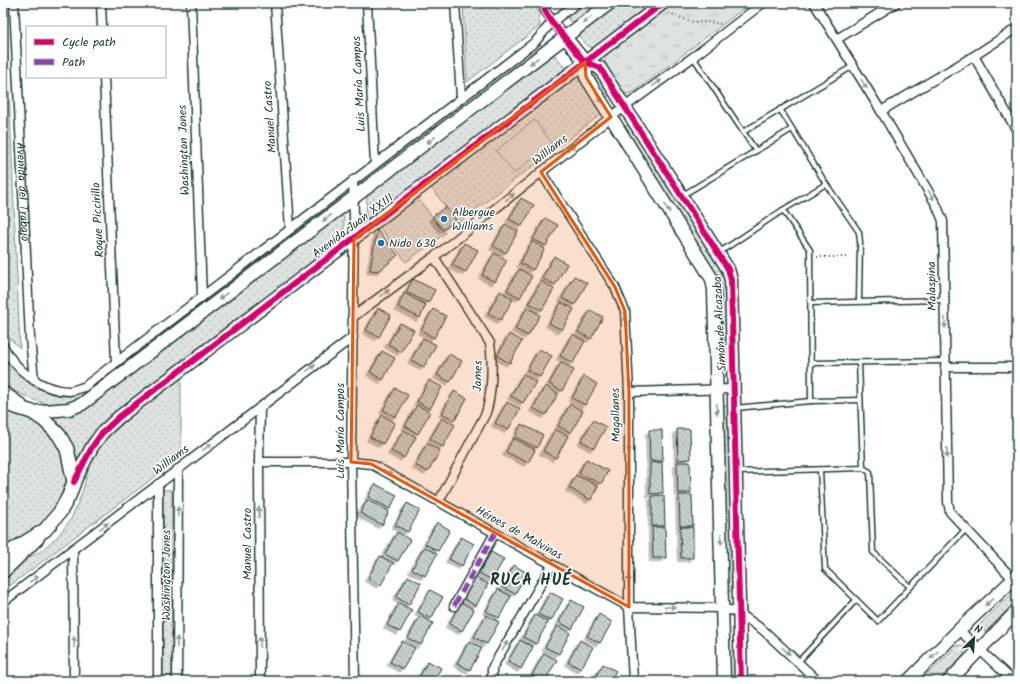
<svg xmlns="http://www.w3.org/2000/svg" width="1020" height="684" font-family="Kalam,sans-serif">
<defs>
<pattern id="grass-dots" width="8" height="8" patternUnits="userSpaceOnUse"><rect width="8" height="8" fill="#dee3e2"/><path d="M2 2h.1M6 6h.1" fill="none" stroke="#bec4c2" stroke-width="1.8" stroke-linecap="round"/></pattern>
<pattern id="park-tufts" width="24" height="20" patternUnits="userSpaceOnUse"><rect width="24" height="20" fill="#dee3e2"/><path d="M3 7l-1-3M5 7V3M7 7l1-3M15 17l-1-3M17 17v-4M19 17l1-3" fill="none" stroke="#bec4c2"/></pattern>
<pattern id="building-back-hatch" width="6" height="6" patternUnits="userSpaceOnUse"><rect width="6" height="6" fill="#c7cfcc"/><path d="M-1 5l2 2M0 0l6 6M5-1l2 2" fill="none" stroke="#aab3b0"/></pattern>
<filter id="shadow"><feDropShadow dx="-3.5" dy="3.5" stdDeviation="0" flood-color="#0004"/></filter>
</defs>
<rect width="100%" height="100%" fill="#fff"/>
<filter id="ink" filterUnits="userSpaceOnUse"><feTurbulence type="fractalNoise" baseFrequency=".025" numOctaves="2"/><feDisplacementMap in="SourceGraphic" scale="8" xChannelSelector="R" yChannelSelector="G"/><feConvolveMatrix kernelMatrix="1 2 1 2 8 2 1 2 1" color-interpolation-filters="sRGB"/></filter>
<g filter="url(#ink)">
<path fill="#eef1f0" d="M 978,674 L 987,675 L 993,681 L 972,681 Z"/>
<g fill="url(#grass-dots)" stroke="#7e908b">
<path d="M 463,3 L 537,3 L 540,26 L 467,82 Z"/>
<path d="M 584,3 L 601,3 L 575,23 L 569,21 L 568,18 L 569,14 Z"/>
<path d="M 618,3 L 655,3 L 596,48 C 588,49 585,43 580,37 L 583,30 Z"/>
<path d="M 3,40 L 7,40 L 20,348 L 8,337 L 3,311 Z"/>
<path d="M 539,44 L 542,45 L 542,48 L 369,179 L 366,179 L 366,175 Z"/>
<path d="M 548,55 L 556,56 L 564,66 L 563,73 L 370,220 L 366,216 L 367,195 Z"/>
<path d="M 595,71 L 611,94 L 606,98 L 590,74 Z"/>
<path d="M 576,75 L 604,112 L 458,223 L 430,186 Z"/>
<path d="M 629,124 L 725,278 L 728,376 L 722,376 L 720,282 L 624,127 Z"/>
<path d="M 339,196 L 341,197 L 341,200 L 76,402 C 49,411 27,397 3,385 L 3,351 C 9,362 17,373 26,381 C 36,390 63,399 76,395 C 81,393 86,390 90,387 Z"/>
<path d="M 416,196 L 445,233 L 406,262 L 378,225 Z"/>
<path d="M 339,215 L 344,217 L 344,231 L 342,240 L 112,415 L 88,439 L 79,457 L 75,456 L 69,439 L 51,418 L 53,417 L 68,415 L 77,412 Z"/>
<path d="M 181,378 L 181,457 L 3,591 L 3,576 L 17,564 L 41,551 L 58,536 L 71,519 L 82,493 L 90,462 L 105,439 L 136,412 Z"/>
<path d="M 723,406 L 729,406 L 733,591 L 728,591 Z"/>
<path d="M 3,409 L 8,410 L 43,425 L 62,447 L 67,478 L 59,500 L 45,521 L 3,552 Z"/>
<rect x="163" y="490" width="9" height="186"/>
<path d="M 1017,589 L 1017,600 L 985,632 L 979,625 Z"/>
<path d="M 959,645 L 964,646 L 964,655 L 937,681 L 920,681 L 956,646 Z"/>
<path d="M 729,651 L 735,651 L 735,681 L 730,681 Z"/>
</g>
<path fill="url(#park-tufts)" stroke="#7e908b" d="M 671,3 L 751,3 L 634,92 L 627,94 L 624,92 C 616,81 599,66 607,52 Z"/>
<path fill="#dee3e2" stroke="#7e908b" d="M 534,120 L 552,143 L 514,173 L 496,151 Z"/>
<g fill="url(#building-back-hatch)" stroke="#1f3d34" filter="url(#shadow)">
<path d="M 3,3 L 6,3 L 7,23 L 3,23 Z"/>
<path d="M 521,198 L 534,205 L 522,226 L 509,219 Z"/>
<path d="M 445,207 L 456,220 L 443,230 L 432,217 Z"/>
<path d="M 545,218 L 558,225 L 546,246 L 533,239 Z"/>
<path d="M 505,224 L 518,231 L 506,253 L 493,246 Z"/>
<path d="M 377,230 L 398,255 L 379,271 L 370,270 Z"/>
<path d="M 532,241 L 545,249 L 533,270 L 520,263 Z"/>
<path d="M 464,243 L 478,250 L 466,272 L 452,265 Z"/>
<path d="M 494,253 L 507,260 L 495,282 L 482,275 Z"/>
<path d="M 554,256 L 567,264 L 555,285 L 542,278 Z"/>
<path d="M 519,269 L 532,276 L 520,298 L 507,290 Z"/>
<path d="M 574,276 L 587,283 L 575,305 L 562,298 Z"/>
<path d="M 413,279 L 435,290 L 428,303 L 406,292 Z"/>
<path d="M 541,281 L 554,289 L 542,310 L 529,303 Z"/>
<path d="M 500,291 L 513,299 L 501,320 L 488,313 Z"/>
<path d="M 404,293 L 426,305 L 420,318 L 398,307 Z"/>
<path d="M 561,302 L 574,309 L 562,330 L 549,323 Z"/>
<path d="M 527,307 L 540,315 L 528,336 L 515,329 Z"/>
<path d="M 378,308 L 391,315 L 379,337 L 366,330 Z"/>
<path d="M 433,309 L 446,316 L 434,338 L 421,330 Z"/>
<path d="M 590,310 L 603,317 L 591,339 L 578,332 Z"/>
<path d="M 400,323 L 414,330 L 401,352 L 388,344 Z"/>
<path d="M 509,334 L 522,341 L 510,363 L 497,356 Z"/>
<path d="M 572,334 L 585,341 L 573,363 L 560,356 Z"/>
<path d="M 423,338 L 436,345 L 424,367 L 411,360 Z"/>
<path d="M 539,349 L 552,356 L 540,377 L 527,370 Z"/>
<path d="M 382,351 L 395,358 L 383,380 L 370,372 Z"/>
<path d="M 449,354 L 462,361 L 450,382 L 437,375 Z"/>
<path d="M 561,362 L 574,370 L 562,391 L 549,384 Z"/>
<path d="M 523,374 L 536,382 L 523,403 L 511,396 Z"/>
<path d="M 584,376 L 597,384 L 585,405 L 572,398 Z"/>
<path d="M 429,380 L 442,387 L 430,409 L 417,402 Z"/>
<path d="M 545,386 L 558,394 L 546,415 L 533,408 Z"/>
<path d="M 395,388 L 408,395 L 396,417 L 383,410 Z"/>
<path d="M 454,391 L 467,398 L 455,420 L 442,413 Z"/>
<path d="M 507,402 L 520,409 L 508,430 L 495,423 Z"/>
<path d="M 570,404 L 583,411 L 571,433 L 558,426 Z"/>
<path d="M 417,405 L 430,412 L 418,434 L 405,426 Z"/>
<path d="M 382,415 L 395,423 L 383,444 L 370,437 Z"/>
<path d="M 442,418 L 455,425 L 443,447 L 430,439 Z"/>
<path d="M 593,420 L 606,427 L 594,448 L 581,441 Z"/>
<path d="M 521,424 L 543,435 L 537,448 L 515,437 Z"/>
<path d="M 555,429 L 568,436 L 556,458 L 543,451 Z"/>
<path d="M 677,429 L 690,429 L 691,459 L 678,460 Z"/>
<path d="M 403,430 L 416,437 L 404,458 L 391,451 Z"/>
<path d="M 649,430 L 662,430 L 663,461 L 650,461 Z"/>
<path d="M 513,438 L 535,450 L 528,463 L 506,452 Z"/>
<path d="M 427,443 L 440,451 L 428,472 L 415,465 Z"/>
<path d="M 586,459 L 608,471 L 601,484 L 579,473 Z"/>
<path d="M 662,462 L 663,493 L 650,494 L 650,463 Z"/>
<path d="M 677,462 L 690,462 L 691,493 L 678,493 Z"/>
<path d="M 576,475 L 598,486 L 591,500 L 569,488 Z"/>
<path d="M 375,484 L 397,495 L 390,509 L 368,497 Z"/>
<path d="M 664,495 L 665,526 L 652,526 L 652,496 Z"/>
<path d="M 679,495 L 692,495 L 693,526 L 680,526 Z"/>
<path d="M 367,500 L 389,511 L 382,525 L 360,513 Z"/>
<path d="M 407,503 L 420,510 L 408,532 L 395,525 Z"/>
<path d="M 437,522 L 450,530 L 438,551 L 425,544 Z"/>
<path d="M 652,527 L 665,527 L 666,558 L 653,558 Z"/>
<path d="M 680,527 L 693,527 L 693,558 L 681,558 Z"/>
<path d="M 397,532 L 410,540 L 398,561 L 385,554 Z"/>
<path d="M 461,537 L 474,544 L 462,566 L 449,559 Z"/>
<path d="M 424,547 L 437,554 L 425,576 L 412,569 Z"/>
<path d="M 491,552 L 504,559 L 492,580 L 479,573 Z"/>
<path d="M 380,556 L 393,563 L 381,585 L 368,578 Z"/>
<path d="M 514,565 L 527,573 L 515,594 L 502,587 Z"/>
<path d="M 408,576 L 421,583 L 409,605 L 396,597 Z"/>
<path d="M 475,577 L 488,584 L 476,606 L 463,598 Z"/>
<path d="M 498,589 L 511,596 L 499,618 L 486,611 Z"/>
<path d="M 430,590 L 443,597 L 431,619 L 418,612 Z"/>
<path d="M 550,592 L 563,599 L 551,621 L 538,614 Z"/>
<path d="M 571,600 L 584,607 L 572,629 L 559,622 Z"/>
<path d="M 461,602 L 474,610 L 462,631 L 449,624 Z"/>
<path d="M 399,603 L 412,610 L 400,632 L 387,625 Z"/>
<path d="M 599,614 L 612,622 L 600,643 L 587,636 Z"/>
<path d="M 486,615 L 499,622 L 487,644 L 474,637 Z"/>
<path d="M 535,615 L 548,622 L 536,644 L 523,637 Z"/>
<path d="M 420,616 L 433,623 L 421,645 L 408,638 Z"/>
<path d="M 557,626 L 570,633 L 559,654 L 545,647 Z"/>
<path d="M 520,640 L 533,647 L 521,669 L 508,661 Z"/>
<path d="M 580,640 L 593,647 L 581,669 L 568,662 Z"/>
<path d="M 402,641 L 415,648 L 403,669 L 390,662 Z"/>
<path d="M 469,641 L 482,648 L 470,670 L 457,663 Z"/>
<path d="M 544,653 L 557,660 L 545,681 L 543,681 L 532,675 Z"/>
<path d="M 428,661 L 441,668 L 434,681 L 417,681 Z"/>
<path d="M 603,664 L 616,671 L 610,681 L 593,681 Z"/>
<path d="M 978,676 L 983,681 L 974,681 Z"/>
</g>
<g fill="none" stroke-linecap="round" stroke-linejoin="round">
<g stroke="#1f3d34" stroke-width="7">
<g id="lane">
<path d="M 693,57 L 756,151"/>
<path d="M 780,109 L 826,184 L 859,232 L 860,242 L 859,301"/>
<path d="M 743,132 L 853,66"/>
<path d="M 683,195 L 792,129"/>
<path d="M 783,210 L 810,250 L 811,401"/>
<path d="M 720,252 L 783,210 L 826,184"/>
<path d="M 811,303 L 944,300"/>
<path d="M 812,363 L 945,361"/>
<path d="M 859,363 L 863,468 L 870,472 L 873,552 L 910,587"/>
<path d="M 735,408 L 811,401 L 860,400"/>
<path d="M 820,470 L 825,569 L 878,621 L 966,529"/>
<path d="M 737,472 L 863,468"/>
<path d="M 798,662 L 856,600"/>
</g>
</g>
<g stroke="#1f3d34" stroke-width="11">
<g id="street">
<path id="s1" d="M 14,3 L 30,338 L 34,380"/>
<path d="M 101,3 L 102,27"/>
<path d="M 191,3 L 202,296"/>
<path d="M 275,3 L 290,229"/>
<path d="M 367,3 L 375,164"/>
<path d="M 455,3 L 461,97"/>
<path d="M 544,3 L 545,11 L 565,37"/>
<path d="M 814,3 L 881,111 L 937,206 L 943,221 L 948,502 L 950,512 L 1013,579"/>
<path d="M 837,39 L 896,3"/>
<path d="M 974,56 L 1017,131"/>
<path d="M 104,77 L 116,362"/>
<path d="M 881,111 L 974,56 L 1017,28"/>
<path d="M 541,172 L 615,287 L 625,311 L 629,392 L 629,607 L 633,681"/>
<path d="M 353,180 L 354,217 L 351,462 L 355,681"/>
<path d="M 434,257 L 490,343 C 493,364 492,393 486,413 L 439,501"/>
<path d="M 353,317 L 434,257 L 611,117 L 693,57 L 763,3"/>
<path d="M 3,345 C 13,369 43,391 69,391 C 74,391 79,388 84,387 L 535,42 L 552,22 L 577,3"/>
<path d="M 945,367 L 1017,367"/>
<path d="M 629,392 L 733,389"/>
<path d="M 259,462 L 351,462 L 371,464 L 495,533 L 629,607 L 723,608 L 739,613 L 763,630 L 818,681"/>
<path d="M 73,549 L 74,681"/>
<path d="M 3,602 L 353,337"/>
<path d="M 454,606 L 495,533"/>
<path d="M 959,630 L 1013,681"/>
<path d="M 158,681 L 158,484"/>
<path d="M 177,681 L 178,469"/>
<path d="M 260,681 L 259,462 L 260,407"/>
<path d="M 492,681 L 492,668 L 552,565"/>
</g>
</g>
<g stroke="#1f3d34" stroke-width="15">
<g id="secondary">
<path d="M 565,37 L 585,62 L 600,68 L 728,269 L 731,280 L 741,681"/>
<path d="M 585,62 L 586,77 L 712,279 L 714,290 L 724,681"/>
<path d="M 32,412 L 69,409 L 82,404 L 610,3"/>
<path d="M 74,482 L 92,447 L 102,433 L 119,417 L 663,3"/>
<path d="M 3,572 L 38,538"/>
<path d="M 908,681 L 959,630 L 1017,576"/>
<path d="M 949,681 L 1017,611"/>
</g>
</g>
<g stroke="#1f3d34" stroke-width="16">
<g id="primary">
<path d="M 3,393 L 20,405"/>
<path d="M 3,404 L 13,406 L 32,412 L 44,420 L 59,435 L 67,449 L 74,482 L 69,496 L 60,512 L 45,530 L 3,556"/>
</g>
</g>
<g stroke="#1f3d34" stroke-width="2" stroke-dasharray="1 3" stroke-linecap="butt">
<path d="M 669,13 L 693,22 L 710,22 L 721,24"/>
<path d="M 817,257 L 853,257"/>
</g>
<use href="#lane" stroke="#fff" stroke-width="4"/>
<use href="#street" stroke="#fff" stroke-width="8"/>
<use href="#secondary" stroke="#fff" stroke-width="12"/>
<use href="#primary" stroke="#fff" stroke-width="13"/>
<path stroke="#8e44ad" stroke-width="5" stroke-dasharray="10 5" stroke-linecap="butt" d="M 454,606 L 495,533"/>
<g stroke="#fff" stroke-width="8">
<g id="cycleway">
<path d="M 544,3 L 545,11 L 552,22 L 585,62 L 600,68 L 728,269 L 731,280 L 741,681"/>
<path d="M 74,482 L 92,447 L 102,433 L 119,417 L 663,3"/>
</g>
</g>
<use href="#cycleway" stroke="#d6006c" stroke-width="6"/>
</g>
<defs><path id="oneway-solid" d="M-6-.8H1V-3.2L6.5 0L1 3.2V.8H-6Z"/></defs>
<g fill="#8f9e9a">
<use href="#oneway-solid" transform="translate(587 20) rotate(143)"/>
<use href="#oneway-solid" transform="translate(534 61) rotate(143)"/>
<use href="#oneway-solid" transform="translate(657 83) rotate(-36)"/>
<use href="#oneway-solid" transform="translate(864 84) rotate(58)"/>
<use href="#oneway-solid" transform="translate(599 98) rotate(58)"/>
<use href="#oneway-solid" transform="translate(431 140) rotate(143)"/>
<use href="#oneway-solid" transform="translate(571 148) rotate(-38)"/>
<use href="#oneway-solid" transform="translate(931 195) rotate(59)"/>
<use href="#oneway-solid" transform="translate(510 197) rotate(-38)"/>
<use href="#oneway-solid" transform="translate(562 205) rotate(57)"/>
<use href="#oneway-solid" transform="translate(667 208) rotate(58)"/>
<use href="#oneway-solid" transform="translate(327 218) rotate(143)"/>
<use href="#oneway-solid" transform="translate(385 293) rotate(-37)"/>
<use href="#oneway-solid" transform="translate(223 296) rotate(143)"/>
<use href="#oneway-solid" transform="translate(625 317) rotate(86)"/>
<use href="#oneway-solid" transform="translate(945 323) rotate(89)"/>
<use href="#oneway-solid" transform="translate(311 368) rotate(-37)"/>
<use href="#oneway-solid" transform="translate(717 409) rotate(88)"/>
<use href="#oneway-solid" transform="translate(207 447) rotate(-37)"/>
<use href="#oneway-solid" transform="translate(629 447) rotate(90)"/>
<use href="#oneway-solid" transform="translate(947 453) rotate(89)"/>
<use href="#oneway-solid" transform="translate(388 473) rotate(29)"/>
<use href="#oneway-solid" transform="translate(178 512) rotate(-90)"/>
<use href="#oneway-solid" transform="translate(259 512) rotate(-90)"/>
<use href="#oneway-solid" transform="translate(104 526) rotate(-37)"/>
<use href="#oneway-solid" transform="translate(721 539) rotate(88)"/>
<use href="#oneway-solid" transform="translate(514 544) rotate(29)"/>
<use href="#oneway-solid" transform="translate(629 577) rotate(90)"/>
<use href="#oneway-solid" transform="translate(34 579) rotate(-37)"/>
<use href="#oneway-solid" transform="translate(989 602) rotate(137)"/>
<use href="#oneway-solid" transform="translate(670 607) rotate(1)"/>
<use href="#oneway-solid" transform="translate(74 642) rotate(-91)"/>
<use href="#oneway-solid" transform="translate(177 642) rotate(-90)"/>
<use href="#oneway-solid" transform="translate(260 642) rotate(-90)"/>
<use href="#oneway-solid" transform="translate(505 646) rotate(-60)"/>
<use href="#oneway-solid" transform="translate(786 651) rotate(42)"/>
<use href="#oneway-solid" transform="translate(934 655) rotate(135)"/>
</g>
</g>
<path fill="#e8590c" fill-opacity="0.2" stroke="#e8590c" stroke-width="3" stroke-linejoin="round" d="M 585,62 L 586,77 L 611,117 L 541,172 L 615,287 L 625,311 L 629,392 L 629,607 L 371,464 L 351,462 L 354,239 Z"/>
<g fill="#1f6fb2" stroke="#fff" stroke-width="1.5">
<circle cx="444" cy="219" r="4"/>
<circle cx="381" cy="243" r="4"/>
</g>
<g text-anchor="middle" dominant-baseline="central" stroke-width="3" stroke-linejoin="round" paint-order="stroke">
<g font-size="12" fill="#1f3d34" stroke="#fff">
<text transform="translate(359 84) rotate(-93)">Luis María Campos</text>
<text transform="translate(270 117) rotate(-94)">Manuel Castro</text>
<text transform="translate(184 150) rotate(-92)">Washington Jones</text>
<text transform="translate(550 150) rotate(-38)">Williams</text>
<text stroke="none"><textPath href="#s1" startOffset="189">Avenida del Trabajo</textPath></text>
<text transform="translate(98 220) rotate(-93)">Roque Piccirillo</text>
<text transform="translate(353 226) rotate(-37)">Avenida Juan XXIII</text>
<text transform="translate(932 286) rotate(-91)">Malaspina</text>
<text transform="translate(720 324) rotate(-93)">Simón de Alcazaba</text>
<text transform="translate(478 376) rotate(-88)">James</text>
<text transform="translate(616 415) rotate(-91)">Magallanes</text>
<text transform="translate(340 431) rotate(-90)">Luis María Campos</text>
<text transform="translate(171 460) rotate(-37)">Williams</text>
<text transform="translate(519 533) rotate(29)">Héroes de Malvinas</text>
<text transform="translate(247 544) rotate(-90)">Manuel Castro</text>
<text transform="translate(166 575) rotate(-90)">Washington Jones</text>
</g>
<g font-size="12" fill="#1f3d34" stroke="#fff" text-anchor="start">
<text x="452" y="212">Albergue<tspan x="452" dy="14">Williams</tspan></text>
<text x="389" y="243">Nido 630</text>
</g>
<g font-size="16" font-weight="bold" letter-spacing="1" fill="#1f3d34" stroke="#fff">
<text x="531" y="580">RUCA HUÉ</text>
</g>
</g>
<rect width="1020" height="684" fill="none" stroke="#fff" stroke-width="16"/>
<rect x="8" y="8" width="1004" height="668" fill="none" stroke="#1f3d34" stroke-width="1.5" filter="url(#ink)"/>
<rect x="26" y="26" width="140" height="52" fill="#ffffff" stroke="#a5b1ae"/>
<rect x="34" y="39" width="20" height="6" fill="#d6006c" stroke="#a5b1ae"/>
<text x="62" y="46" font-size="12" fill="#1f3d34">Cycle path</text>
<rect x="34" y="59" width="20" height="6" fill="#8e44ad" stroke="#a5b1ae"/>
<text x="62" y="66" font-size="12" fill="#1f3d34">Path</text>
<g transform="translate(974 638) rotate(25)" stroke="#ffffff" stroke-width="3" paint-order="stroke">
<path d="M0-3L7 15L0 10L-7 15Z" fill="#1f3d34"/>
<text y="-6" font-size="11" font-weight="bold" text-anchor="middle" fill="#1f3d34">N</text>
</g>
</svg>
